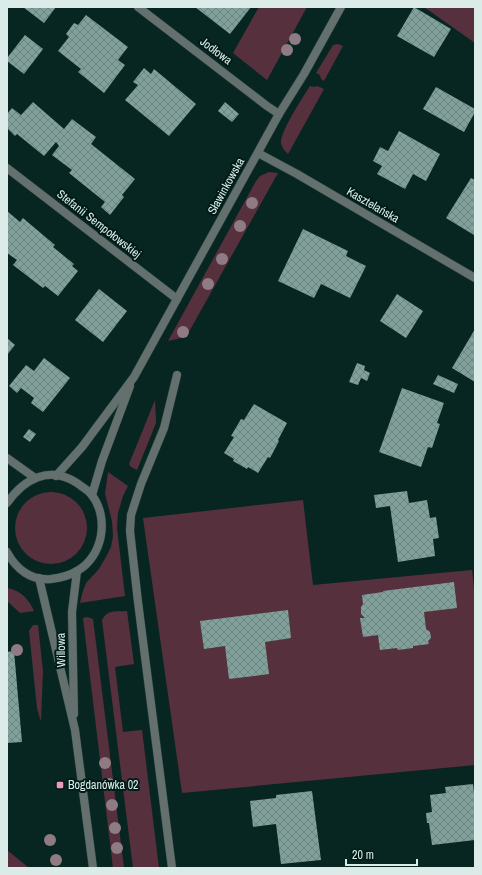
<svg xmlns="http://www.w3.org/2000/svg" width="482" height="875" font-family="'Archivo Narrow',sans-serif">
<defs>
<pattern id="building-cross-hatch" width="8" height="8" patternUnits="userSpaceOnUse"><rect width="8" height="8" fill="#80a099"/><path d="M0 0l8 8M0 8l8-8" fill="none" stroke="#6d8580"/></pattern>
</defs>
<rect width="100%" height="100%" fill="#082621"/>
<g fill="#57303e">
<path d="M 259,7 L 307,7 L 267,80 L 233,53 Z"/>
<path d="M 424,7 L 475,7 L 475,43 Z"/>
<path d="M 338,44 L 343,46 L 324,81 L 321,79 L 320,75 L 316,73 L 333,45 Z"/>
<path d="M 310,86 L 314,87 L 317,86 L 324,89 L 288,154 C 285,151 282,148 281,143 C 280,132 303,97 310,86 Z"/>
<path d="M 269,172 L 278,173 L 186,337 L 168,341 L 256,181 L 260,176 Z"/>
<path d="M 155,400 L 156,423 L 137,470 L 131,467 L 129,464 Z"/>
<path d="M 108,472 L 128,486 L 123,496 L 118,513 L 117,528 L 125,596 L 80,603 L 82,594 L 86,583 L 99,569 L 107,555 L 111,547 L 113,536 L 112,521 L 105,494 Z"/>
<circle cx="51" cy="528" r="36"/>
<path d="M 303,500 L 313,585 L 472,570 L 475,597 L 475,765 L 182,793 L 143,518 Z"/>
<path d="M 7,588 C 20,590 29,599 34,611 L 20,613 L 7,601 Z"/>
<path d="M 127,611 L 134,664 L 115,667 L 123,732 L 142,730 L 159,868 L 133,868 L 102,620 C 108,609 116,612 127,611 Z"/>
<path d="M 87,617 L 93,619 L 124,868 L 113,868 L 83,618 Z"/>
<path d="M 33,625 L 38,625 L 43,671 L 41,720 L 40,719 L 37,708 L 29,631 Z"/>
<path d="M 7,850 L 29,868 L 7,868 Z"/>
</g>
<g fill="url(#building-cross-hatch)">
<path d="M 23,7 L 56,7 L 44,23 Z"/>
<path d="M 195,7 L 251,7 L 230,34 Z"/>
<path d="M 414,7 L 451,29 L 434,57 L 397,36 Z"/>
<path d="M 86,15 L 128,47 L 118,60 L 125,65 L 104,93 L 78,72 L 81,69 L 58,51 L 69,37 L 66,34 L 74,23 L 78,25 Z"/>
<path d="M 25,35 L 43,49 L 24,74 L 7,61 L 7,58 Z"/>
<path d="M 144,68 L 151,74 L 154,69 L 196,104 L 169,136 L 125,100 L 138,85 L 133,82 Z"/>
<path d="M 436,87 L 475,109 L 475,112 L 464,132 L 423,109 Z"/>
<path d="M 33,102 L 64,129 L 72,119 L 96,137 L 91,144 L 135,179 L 122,195 L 124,197 L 110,215 L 101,207 L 105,202 L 69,173 L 72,170 L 52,155 L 59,146 L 56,142 L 44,156 L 17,134 L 15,136 L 7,128 L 7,114 L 12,108 L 21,115 Z"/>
<path d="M 225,102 L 239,114 L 232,122 L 218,111 Z"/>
<path d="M 399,131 L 440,154 L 426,181 L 413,174 L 405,189 L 377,174 L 382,166 L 373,161 L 380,147 L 388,151 Z"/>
<path d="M 471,178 L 475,180 L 474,235 L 446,218 Z"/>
<path d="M 7,211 L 20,222 L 23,218 L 30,224 L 55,245 L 53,247 L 74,264 L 72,266 L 78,271 L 58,296 L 45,286 L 43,288 L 13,265 L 17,260 L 7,253 Z"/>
<path d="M 303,229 L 348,251 L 346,256 L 366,266 L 350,298 L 321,284 L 314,298 L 278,281 Z"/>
<path d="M 99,289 L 127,311 L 103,342 L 75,320 Z"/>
<path d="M 397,294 L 423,311 L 406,338 L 380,321 Z"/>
<path d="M 475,329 L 475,382 L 452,368 Z"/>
<path d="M 7,338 L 15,345 L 7,355 Z"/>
<path d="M 44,358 L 70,378 L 43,412 L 31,403 L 34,398 L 21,388 L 17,393 L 9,386 L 26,365 L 34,371 Z"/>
<path d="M 357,363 L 365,366 L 364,370 L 370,373 L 367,381 L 361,378 L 358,385 L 349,382 Z"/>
<path d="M 438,375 L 458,384 L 454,393 L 433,384 Z"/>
<path d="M 402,388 L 444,403 L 437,423 L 440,424 L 432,448 L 428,447 L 421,467 L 379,452 Z"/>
<path d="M 254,404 L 287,423 L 278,440 L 279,441 L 270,458 L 268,457 L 258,473 L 248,467 L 247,469 L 233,461 L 234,459 L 224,453 L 234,437 L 231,436 L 241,419 L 244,420 Z"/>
<path d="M 29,429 L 36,434 L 30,442 L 23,437 Z"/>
<path d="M 407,491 L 409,503 L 427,500 L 430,518 L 436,517 L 439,538 L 433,539 L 435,556 L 398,562 L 390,506 L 376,508 L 374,495 Z"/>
<path d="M 454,582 L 457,608 L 424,612 L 426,629 L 430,632 L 431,638 L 428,641 L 429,644 L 413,646 L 413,648 L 398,650 L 397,648 L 380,650 L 378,635 L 363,637 L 360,618 L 365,618 L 361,614 L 361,607 L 363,604 L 362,595 L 383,592 L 383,591 Z"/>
<path d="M 288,610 L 291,638 L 265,642 L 269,674 L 229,679 L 225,646 L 204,649 L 200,621 Z"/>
<path d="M 14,651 L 22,742 L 7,743 L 7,652 Z"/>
<path d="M 473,784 L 475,802 L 475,840 L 432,845 L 429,823 L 427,823 L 426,813 L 432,812 L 430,795 L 446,793 L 445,787 Z"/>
<path d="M 312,791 L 321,860 L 281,864 L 276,824 L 253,827 L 250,801 L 276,798 L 276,795 Z"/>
</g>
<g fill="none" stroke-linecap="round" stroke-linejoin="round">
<g stroke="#26423d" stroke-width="9">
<path id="service" d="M 172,868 L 138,602 L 130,531 L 131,515 L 141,484 L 164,428 L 177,375"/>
</g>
<g stroke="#26423d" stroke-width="9">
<g id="minor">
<path d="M 138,7 L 267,106 L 279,114"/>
<path d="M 258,153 L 297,174 L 475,278"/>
<path d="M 7,168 L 177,299"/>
<path d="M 7,458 L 35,478"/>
</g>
</g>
<g stroke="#26423d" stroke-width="9">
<g id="tertiary">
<path d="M 56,476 L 82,447 L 134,377 L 279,114 L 304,74 L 341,7"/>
<path d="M 92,495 L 102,461 L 130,386"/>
<path d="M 7,503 C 24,479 49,465 77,483 C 82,487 88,490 91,494 C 110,517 103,557 77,571 C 69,576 59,578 51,579 C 31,581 16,569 7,552"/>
<path d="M 39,578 L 75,730 L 93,868"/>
<path d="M 74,714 L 72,612 L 77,571"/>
</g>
</g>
<use href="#service" stroke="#63706d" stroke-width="8"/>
<use href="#minor" stroke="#63706d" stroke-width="8"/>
<use href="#tertiary" stroke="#63706d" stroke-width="8"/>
</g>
<g fill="#8f7b83">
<circle cx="295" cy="39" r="6"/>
<circle cx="287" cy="50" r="6"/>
<circle cx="252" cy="203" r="6"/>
<circle cx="240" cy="226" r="6"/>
<circle cx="222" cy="259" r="6"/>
<circle cx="208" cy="284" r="6"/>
<circle cx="183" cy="332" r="6"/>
<circle cx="17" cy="650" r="6"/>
<circle cx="105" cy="763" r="6"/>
<circle cx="109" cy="784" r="6"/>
<circle cx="112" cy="805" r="6"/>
<circle cx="115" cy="828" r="6"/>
<circle cx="50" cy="840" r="6"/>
<circle cx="117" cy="848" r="6"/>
<circle cx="56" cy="860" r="6"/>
</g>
<rect fill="#ef9ab8" stroke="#001c18" stroke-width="1.5" x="56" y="781" width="8" height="8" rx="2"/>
<g text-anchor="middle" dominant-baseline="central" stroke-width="4" stroke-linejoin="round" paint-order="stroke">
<g font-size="12" fill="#dbece8" stroke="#001c18">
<text transform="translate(216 51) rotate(37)">Jodłowa</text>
<text transform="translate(226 186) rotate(-61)">Sławinkowska</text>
<text transform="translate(373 205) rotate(30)">Kasztelańska</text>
<text transform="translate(99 224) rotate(38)">Stefanii Sempołowskiej</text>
<text transform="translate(61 650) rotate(-91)">Willowa</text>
</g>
<g font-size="12" fill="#dbece8" stroke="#001c18" text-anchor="start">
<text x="68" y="785">Bogdanówka 02</text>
</g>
</g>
<rect width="482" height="875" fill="none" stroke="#dbece8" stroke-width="16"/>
<path d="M346 859v6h71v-6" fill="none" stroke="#dbece8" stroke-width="2"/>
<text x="352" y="859" font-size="12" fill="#dbece8" stroke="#001c18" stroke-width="3" paint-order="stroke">20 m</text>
</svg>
